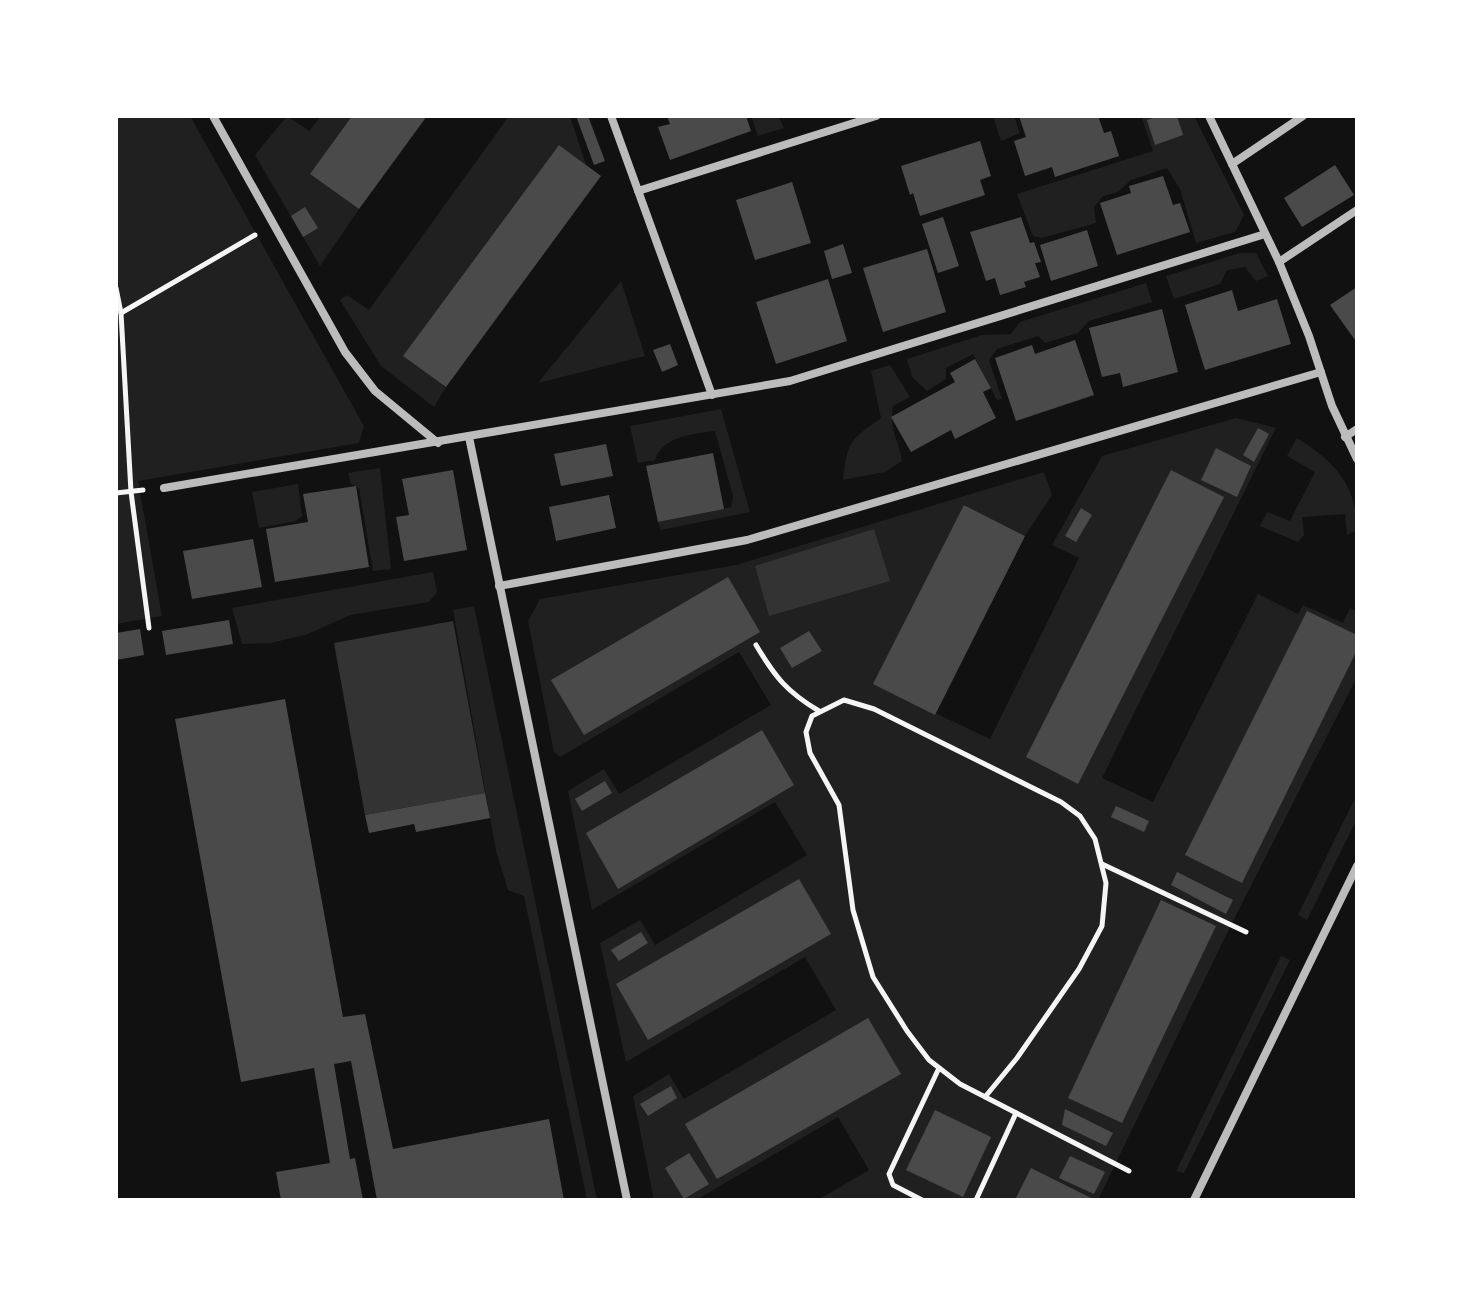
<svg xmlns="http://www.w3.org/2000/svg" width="1473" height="1316" font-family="'Alegreya Sans',sans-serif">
<rect width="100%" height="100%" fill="#111"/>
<g fill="#202020">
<path d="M 116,116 L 190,116 L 364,426 L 359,443 L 138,481 L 162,616 L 116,624 Z"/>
<path d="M 287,116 L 309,131 L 321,116 L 352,116 L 310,174 L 359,209 L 320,266 L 255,155 Z"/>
<path d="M 509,116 L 570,116 L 586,165 L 559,145 L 404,356 L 446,387 L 434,407 L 381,366 L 340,300 L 347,295 L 369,310 Z"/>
<path d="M 751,116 L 778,116 L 784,128 L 758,136 Z"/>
<path d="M 993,116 L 1014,116 L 1020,133 L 1001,141 Z"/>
<path d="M 1141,116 L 1194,116 L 1244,215 L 1235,232 L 1196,243 L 1180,189 L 1167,168 L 1131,180 L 1118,192 L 1103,196 L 1094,207 L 1096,223 L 1042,238 L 1033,236 L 1017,194 L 1153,151 Z"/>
<path d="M 1240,253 L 1256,253 L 1268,276 L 1256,281 L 1245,267 L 1227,270 L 1220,284 L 1174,299 L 1166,276 Z"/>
<path d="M 621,281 L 645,356 L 538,383 Z"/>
<path d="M 1146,283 L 1152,302 L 1089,321 L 1078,333 L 1045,343 L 1038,336 L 997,349 L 989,360 L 1002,399 L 997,400 L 973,354 L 946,368 L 946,379 L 927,391 L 912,377 L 907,359 L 982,335 L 1011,334 L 1020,322 Z"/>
<path d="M 890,365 L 910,397 L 893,406 C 889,433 898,436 902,461 L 885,472 L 843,480 C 847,442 850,440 881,418 L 871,371 Z"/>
<path d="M 721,409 L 750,512 L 661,530 L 658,522 L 731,507 L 733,496 L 715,431 C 692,434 663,436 655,460 L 638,463 L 630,426 Z"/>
<path d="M 1236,418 L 1276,428 L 1102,778 L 1153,802 L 1258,594 L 1298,614 L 1303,605 L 1343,623 L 1350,608 L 1357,612 L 1357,677 L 1228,931 L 1098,1200 L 818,1200 L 869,1170 L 838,1117 L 696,1200 L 654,1200 L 633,1096 L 669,1074 L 684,1099 L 836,1010 L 805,957 L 626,1062 L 600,943 L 640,920 L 655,945 L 807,855 L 775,802 L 592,910 L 568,791 L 604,769 L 619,794 L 771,705 L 739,652 L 560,757 L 554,752 L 528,621 L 540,599 L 736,565 L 1044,472 L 1052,495 L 1025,536 L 965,505 L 874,684 L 990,739 L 1079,558 L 1052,545 L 1102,456 Z"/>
<path d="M 1297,438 C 1334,461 1357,485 1357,530 L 1347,535 L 1345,514 L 1302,517 L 1304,535 L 1298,542 L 1260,526 L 1267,512 L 1290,521 L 1315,472 L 1287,456 Z"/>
<path d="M 380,468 L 391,569 L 373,571 L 359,488 L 351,484 L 348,473 Z"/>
<path d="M 298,484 L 302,516 L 296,521 L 259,528 L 252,492 Z"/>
<path d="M 433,572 L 437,592 L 429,602 L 350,615 L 308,634 L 271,643 L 242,644 L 232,608 Z"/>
<path d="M 474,606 L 597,1200 L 587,1200 L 524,896 L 508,890 L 496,851 L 453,610 Z"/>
<path d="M 1357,794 L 1357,819 L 1307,920 L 1298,915 Z"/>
<path d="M 1281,956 L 1290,960 L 1184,1173 L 1176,1171 Z"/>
</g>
<g fill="#333">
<path d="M 874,529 L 890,581 L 769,616 L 755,566 Z"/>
<path d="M 453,621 L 485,793 L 365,815 L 334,643 Z"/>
</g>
<g fill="#4a4a4a">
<path d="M 352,116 L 427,116 L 359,209 L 310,174 Z"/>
<path d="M 576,116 L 588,116 L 605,161 L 594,165 Z"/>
<path d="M 667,116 L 746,116 L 751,131 L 670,160 L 658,127 L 670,124 Z"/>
<path d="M 1019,116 L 1098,116 L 1104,133 L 1111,131 L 1119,156 L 1055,177 L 1052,167 L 1025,176 L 1014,141 L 1026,137 Z"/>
<path d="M 1159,116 L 1177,116 L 1183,135 L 1155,145 L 1147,120 Z"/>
<path d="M 980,141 L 991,176 L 980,180 L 985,195 L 920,216 L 913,193 L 910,195 L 901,166 Z"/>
<path d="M 559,145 L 601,176 L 446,387 L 403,356 Z"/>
<path d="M 1335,165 L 1354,195 L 1302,227 L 1284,198 Z"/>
<path d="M 1163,176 L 1173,205 L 1180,203 L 1190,232 L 1117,255 L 1100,203 L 1131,193 L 1129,186 Z"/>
<path d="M 792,182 L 811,243 L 755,260 L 736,200 Z"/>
<path d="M 305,207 L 318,228 L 303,237 L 291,216 Z"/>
<path d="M 943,217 L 959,266 L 938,273 L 922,224 Z"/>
<path d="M 1021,217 L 1030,243 L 1034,242 L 1041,262 L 1035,263 L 1040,277 L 1024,282 L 1026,287 L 1000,295 L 995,278 L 986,281 L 970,232 Z"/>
<path d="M 1087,230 L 1098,266 L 1051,281 L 1040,245 Z"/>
<path d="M 843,244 L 852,273 L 832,279 L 824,251 Z"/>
<path d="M 927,249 L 946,312 L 883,332 L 863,268 Z"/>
<path d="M 828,279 L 847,341 L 776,364 L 756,302 Z"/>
<path d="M 1357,287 L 1357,338 L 1355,340 L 1330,305 Z"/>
<path d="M 1232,290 L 1238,311 L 1277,299 L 1291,344 L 1205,370 L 1185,305 Z"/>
<path d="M 1162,309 L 1178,372 L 1123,387 L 1120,373 L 1102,377 L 1089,328 Z"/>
<path d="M 1075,340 L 1094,395 L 1016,421 L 995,358 L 1032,345 L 1035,354 Z"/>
<path d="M 670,344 L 678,365 L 662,372 L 653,350 Z"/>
<path d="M 975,359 L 991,388 L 983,392 L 996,418 L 955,439 L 951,430 L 911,452 L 891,417 L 955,382 L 950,373 Z"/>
<path d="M 1258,428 L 1269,434 L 1254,462 L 1243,455 Z"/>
<path d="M 606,444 L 613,476 L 561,486 L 554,454 Z"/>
<path d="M 1216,448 L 1251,466 L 1237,497 L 1201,480 Z"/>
<path d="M 713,453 L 724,509 L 658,522 L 646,466 Z"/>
<path d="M 453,470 L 467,550 L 404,561 L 396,517 L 409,515 L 402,479 Z"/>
<path d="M 1171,470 L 1224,497 L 1078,784 L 1026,757 Z"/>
<path d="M 356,486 L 369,567 L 275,582 L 266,529 L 308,522 L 303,494 Z"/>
<path d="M 609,495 L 616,528 L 556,541 L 549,507 Z"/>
<path d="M 964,505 L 1025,536 L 935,715 L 873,684 Z"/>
<path d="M 1081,508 L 1092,515 L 1076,542 L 1065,536 Z"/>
<path d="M 253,539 L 262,587 L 192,599 L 183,551 Z"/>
<path d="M 728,577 L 760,632 L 584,735 L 551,680 Z"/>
<path d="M 1307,611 L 1357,635 L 1357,650 L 1242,883 L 1185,855 Z"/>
<path d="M 229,620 L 233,644 L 166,655 L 162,631 Z"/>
<path d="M 140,629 L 144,655 L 116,660 L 116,633 Z"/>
<path d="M 809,631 L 822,651 L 792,668 L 780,648 Z"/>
<path d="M 285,699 L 343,1017 L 365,1014 L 393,1149 L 549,1119 L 564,1200 L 377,1200 L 351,1061 L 334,1064 L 350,1159 L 355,1158 L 363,1200 L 281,1200 L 276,1172 L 330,1163 L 314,1068 L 241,1082 L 175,719 Z"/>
<path d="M 762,730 L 794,785 L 618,889 L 586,833 Z"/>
<path d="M 605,781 L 612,793 L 582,811 L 575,799 Z"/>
<path d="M 485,793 L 490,818 L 416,832 L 414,824 L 369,833 L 365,815 Z"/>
<path d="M 1116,806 L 1149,821 L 1144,832 L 1111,817 Z"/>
<path d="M 1177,872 L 1233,900 L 1226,914 L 1171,885 Z"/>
<path d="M 799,879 L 831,934 L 648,1040 L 616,984 Z"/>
<path d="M 1161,900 L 1216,926 L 1122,1123 L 1068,1098 Z"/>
<path d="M 641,932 L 648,943 L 619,961 L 611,950 Z"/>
<path d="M 868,1018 L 901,1074 L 717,1179 L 685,1124 Z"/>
<path d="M 671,1086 L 677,1098 L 648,1116 L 640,1104 Z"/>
<path d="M 1065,1109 L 1113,1133 L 1106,1146 L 1062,1125 Z"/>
<path d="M 935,1110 L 991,1137 L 963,1197 L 906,1170 Z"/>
<path d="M 689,1153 L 709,1184 L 684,1199 L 665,1168 Z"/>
<path d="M 1070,1156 L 1105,1172 L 1094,1194 L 1059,1178 Z"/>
<path d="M 1031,1168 L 1095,1200 L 1015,1200 Z"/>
</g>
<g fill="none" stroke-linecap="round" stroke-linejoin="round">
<g stroke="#f5f5f5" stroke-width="5">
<path d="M 116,288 L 121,313 L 131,492 L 149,628"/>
<path d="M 121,313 L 255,235"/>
<path d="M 116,493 L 143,490"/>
<path d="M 756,645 C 775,677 787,692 819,711"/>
<path d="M 1102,864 L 1246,932"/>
<path d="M 985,1097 L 1017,1058 L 1079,969 L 1102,926 L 1106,883 L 1095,839 L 1080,816 L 1061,802 L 874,709 L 844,700 L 812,716 L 806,732 L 810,753 L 839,805 L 853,910 L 873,977 L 907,1031 L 929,1060 L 960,1084 L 1129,1171"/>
<path d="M 922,1200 L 893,1185 L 889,1174 L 939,1068"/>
<path d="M 976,1200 L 1016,1113"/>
</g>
<g stroke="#bcbcbc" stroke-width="8">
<path d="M 213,116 L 345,352 L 375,391 L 438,443"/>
<path d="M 611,116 L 712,395"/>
<path d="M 1209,116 L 1279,262 L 1309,336 L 1332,406 L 1357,459"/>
<path d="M 1232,164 L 1303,116"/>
<path d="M 638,191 L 876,116"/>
<path d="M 1279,262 L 1357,210"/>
<path d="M 469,437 L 627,1200"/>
<path d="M 1345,437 L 1357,429"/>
<path d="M 164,488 L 790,381 L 1265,234"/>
<path d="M 499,586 L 747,540 L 1321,372"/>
<path d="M 1194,1200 L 1357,866"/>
</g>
</g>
<rect width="1473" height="1316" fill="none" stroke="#ffffff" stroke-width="236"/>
</svg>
